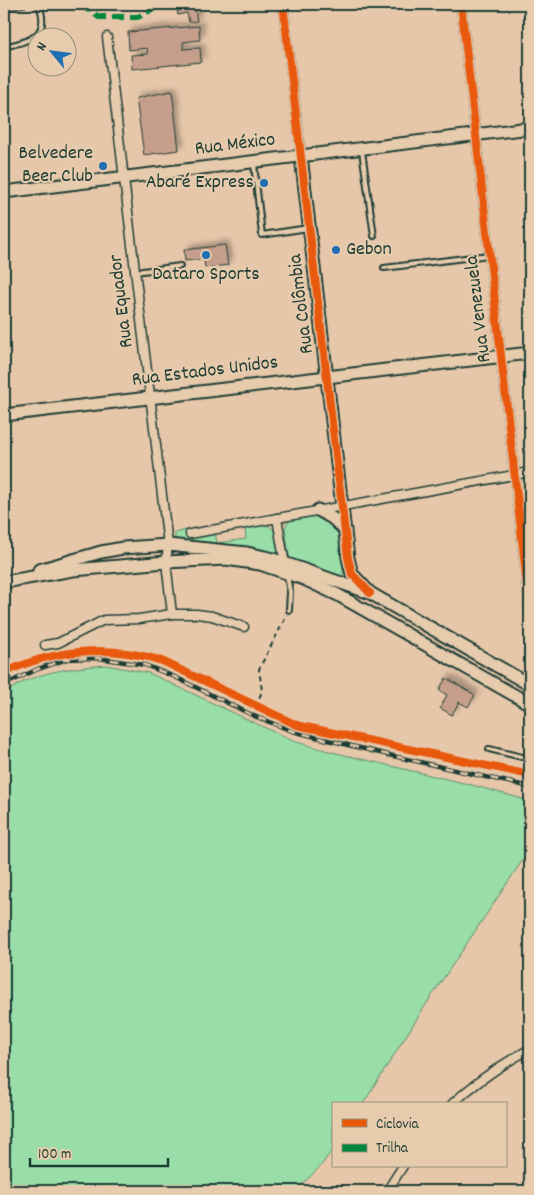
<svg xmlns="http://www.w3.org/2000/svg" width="534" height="1195" font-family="Dekko,sans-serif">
<defs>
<filter id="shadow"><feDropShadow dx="4.5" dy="-4.5" stdDeviation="2.5" flood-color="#0004"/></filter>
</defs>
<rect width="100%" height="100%" fill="#e7c7aa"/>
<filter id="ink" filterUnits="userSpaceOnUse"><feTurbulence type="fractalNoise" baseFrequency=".02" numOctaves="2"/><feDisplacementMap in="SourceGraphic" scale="10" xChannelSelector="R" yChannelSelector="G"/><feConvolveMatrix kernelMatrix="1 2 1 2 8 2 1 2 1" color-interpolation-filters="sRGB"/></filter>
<g filter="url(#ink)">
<g fill="#99dda8" stroke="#5c8d6e">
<path d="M 312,515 C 321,516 334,523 338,532 C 342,544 342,568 344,581 L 290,562 L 285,528 C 288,516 301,517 312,515 Z"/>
<path d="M 265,524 C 279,529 278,545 279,558 L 175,541 L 175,533 L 186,530 L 187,538 L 215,533 L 217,543 L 246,539 L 245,528 Z"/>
<path d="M 106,665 L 149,673 L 293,741 L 332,752 L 472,785 L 530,801 L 530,849 L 423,1009 L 363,1104 L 333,1104 L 333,1149 L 320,1167 L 295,1191 L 4,1191 L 4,694 C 33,671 71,668 106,665 Z"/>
</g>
<g fill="#c69f8c" stroke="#1f3d34" filter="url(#shadow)">
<path d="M 4,4 L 26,4 L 26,7 L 4,11 Z"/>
<path d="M 194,5 L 197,21 L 189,22 L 187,13 L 178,15 L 177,8 Z"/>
<path d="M 199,26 L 200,40 L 183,42 L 183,49 L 200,48 L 201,62 L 132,69 L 131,55 L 148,54 L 147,48 L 129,50 L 128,32 Z"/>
<path d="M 172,91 L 179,150 L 144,155 L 136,98 Z"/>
<path d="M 225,245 L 228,265 L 205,268 L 204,259 L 185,261 L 184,250 Z"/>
<path d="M 446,678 L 475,695 L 468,707 L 459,702 L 452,715 L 440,708 L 447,695 L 439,690 Z"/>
</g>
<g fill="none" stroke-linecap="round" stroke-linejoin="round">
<g stroke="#1f3d34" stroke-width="8">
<g id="lane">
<path d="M 4,47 C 18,43 39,41 42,24 C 43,18 41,10 39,4"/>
<path d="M 362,151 L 374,236"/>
<path d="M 254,164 L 262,235 L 308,228"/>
<path d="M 384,268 L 489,255"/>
<path d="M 135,272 L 180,266"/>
<path d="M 287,576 L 290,592 L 289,610"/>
<path d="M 489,749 L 530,759"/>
</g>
</g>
<g stroke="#1f3d34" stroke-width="11">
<g id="street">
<path d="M 283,4 L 301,156"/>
<path d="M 461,4 L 530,610"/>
<path d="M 107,37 L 168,545 L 166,562 L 172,614"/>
<path d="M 519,509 L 530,510"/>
<path d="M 277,518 L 285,565"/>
<path d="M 190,534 L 530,472"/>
<path d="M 45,645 L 58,643 L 104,620 L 139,619 L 172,614 L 197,614 L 212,616 L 244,627"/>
<path d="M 452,1104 C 476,1082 502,1064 530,1049"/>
<path d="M 387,1191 L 403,1166"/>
</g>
</g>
<g stroke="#1f3d34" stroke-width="15">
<g id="secondary">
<path d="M 301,156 L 348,558 L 352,574 L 369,592"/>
<path d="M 4,192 L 530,128"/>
<path d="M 4,415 L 530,353"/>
<path d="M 318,510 L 332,518 L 345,530"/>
<path d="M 39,570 L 101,552 L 123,548 L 168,545 L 247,553 L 270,558 L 370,593 L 530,685"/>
<path d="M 4,582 L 73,570 L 166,562 L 226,559 L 260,564 L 304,579 L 338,595 L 530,704"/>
</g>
</g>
<path stroke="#1f3d34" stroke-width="2" stroke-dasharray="5 4" stroke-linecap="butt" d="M 256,706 L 262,691 L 259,669 L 287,615"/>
<use href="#lane" stroke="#e6cbad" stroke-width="4"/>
<use href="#street" stroke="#e6cbad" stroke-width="8"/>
<use href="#secondary" stroke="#e6cbad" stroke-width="11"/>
<g stroke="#1f3d34" stroke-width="4.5">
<path id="rail" d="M 4,685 L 38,669 L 67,659 L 98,658 L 145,665 L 175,677 L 254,716 L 292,731 L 380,753 L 530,787"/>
</g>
<use href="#rail" stroke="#e6cbad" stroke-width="2.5" stroke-dasharray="8" stroke-linecap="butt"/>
<path stroke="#00873e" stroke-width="6" stroke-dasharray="12 6" stroke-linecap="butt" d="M 80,4 L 99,17 L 138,17 L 161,4"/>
<g stroke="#e6cbad" stroke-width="11">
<g id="cycleway">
<path d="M 283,4 L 348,558 L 352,574 L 370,593"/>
<path d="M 461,4 L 530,610"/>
<path d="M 4,673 C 53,649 110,644 162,661 L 297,725 L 530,775"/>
</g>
</g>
<use href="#cycleway" stroke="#e8590c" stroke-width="8"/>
</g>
</g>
<g fill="#1f6fb2" stroke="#e6cbad" stroke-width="2">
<circle cx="103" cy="166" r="5"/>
<circle cx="264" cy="183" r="5"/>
<circle cx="336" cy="250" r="5"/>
<circle cx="206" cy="255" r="5"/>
</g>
<g text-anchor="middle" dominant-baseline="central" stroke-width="4" stroke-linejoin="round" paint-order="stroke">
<g font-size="20" fill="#1f3d34" stroke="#e6cbad">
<text transform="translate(235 145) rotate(-7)">Rua México</text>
<text transform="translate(122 301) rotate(-97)">Rua Equador</text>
<text transform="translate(302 304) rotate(-97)">Rua Colômbia</text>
<text transform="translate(479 309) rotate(-97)">Rua Venezuela</text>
<text transform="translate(205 372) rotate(-7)">Rua Estados Unidos</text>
</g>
<g font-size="20" fill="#1f3d34" stroke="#e6cbad" text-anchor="end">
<text x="93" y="154">Belvedere<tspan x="93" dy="23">Beer Club</tspan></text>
<text x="254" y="183">Abaré Express</text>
<text x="346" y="250" text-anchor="start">Gebon</text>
<text x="206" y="275" text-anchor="middle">Dataro Sports</text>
</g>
</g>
<rect width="534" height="1195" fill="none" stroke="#e6cbad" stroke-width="20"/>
<rect x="10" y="10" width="514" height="1175" fill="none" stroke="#1f3d34" stroke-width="2" filter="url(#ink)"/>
<rect x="332" y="1102" width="175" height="65" fill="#e6cbad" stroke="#96927d"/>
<rect x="342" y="1119" width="25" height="8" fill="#e8590c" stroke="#96927d"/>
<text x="376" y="1128" font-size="15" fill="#1f3d34">Ciclovia</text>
<rect x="342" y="1144" width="25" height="8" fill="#00873e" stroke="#96927d"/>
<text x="376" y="1152" font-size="15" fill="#1f3d34">Trilha</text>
<g transform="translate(52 52) rotate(299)"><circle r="24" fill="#e6cbad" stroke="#96927d"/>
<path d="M0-4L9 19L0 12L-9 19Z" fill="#1f6fb2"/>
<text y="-8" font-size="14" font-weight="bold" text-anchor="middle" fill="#1f3d34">N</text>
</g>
<path d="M30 1158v8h138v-8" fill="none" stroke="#1f3d34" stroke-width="2.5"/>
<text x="38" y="1158" font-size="15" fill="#1f3d34" stroke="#e6cbad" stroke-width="4" paint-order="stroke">100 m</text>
</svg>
